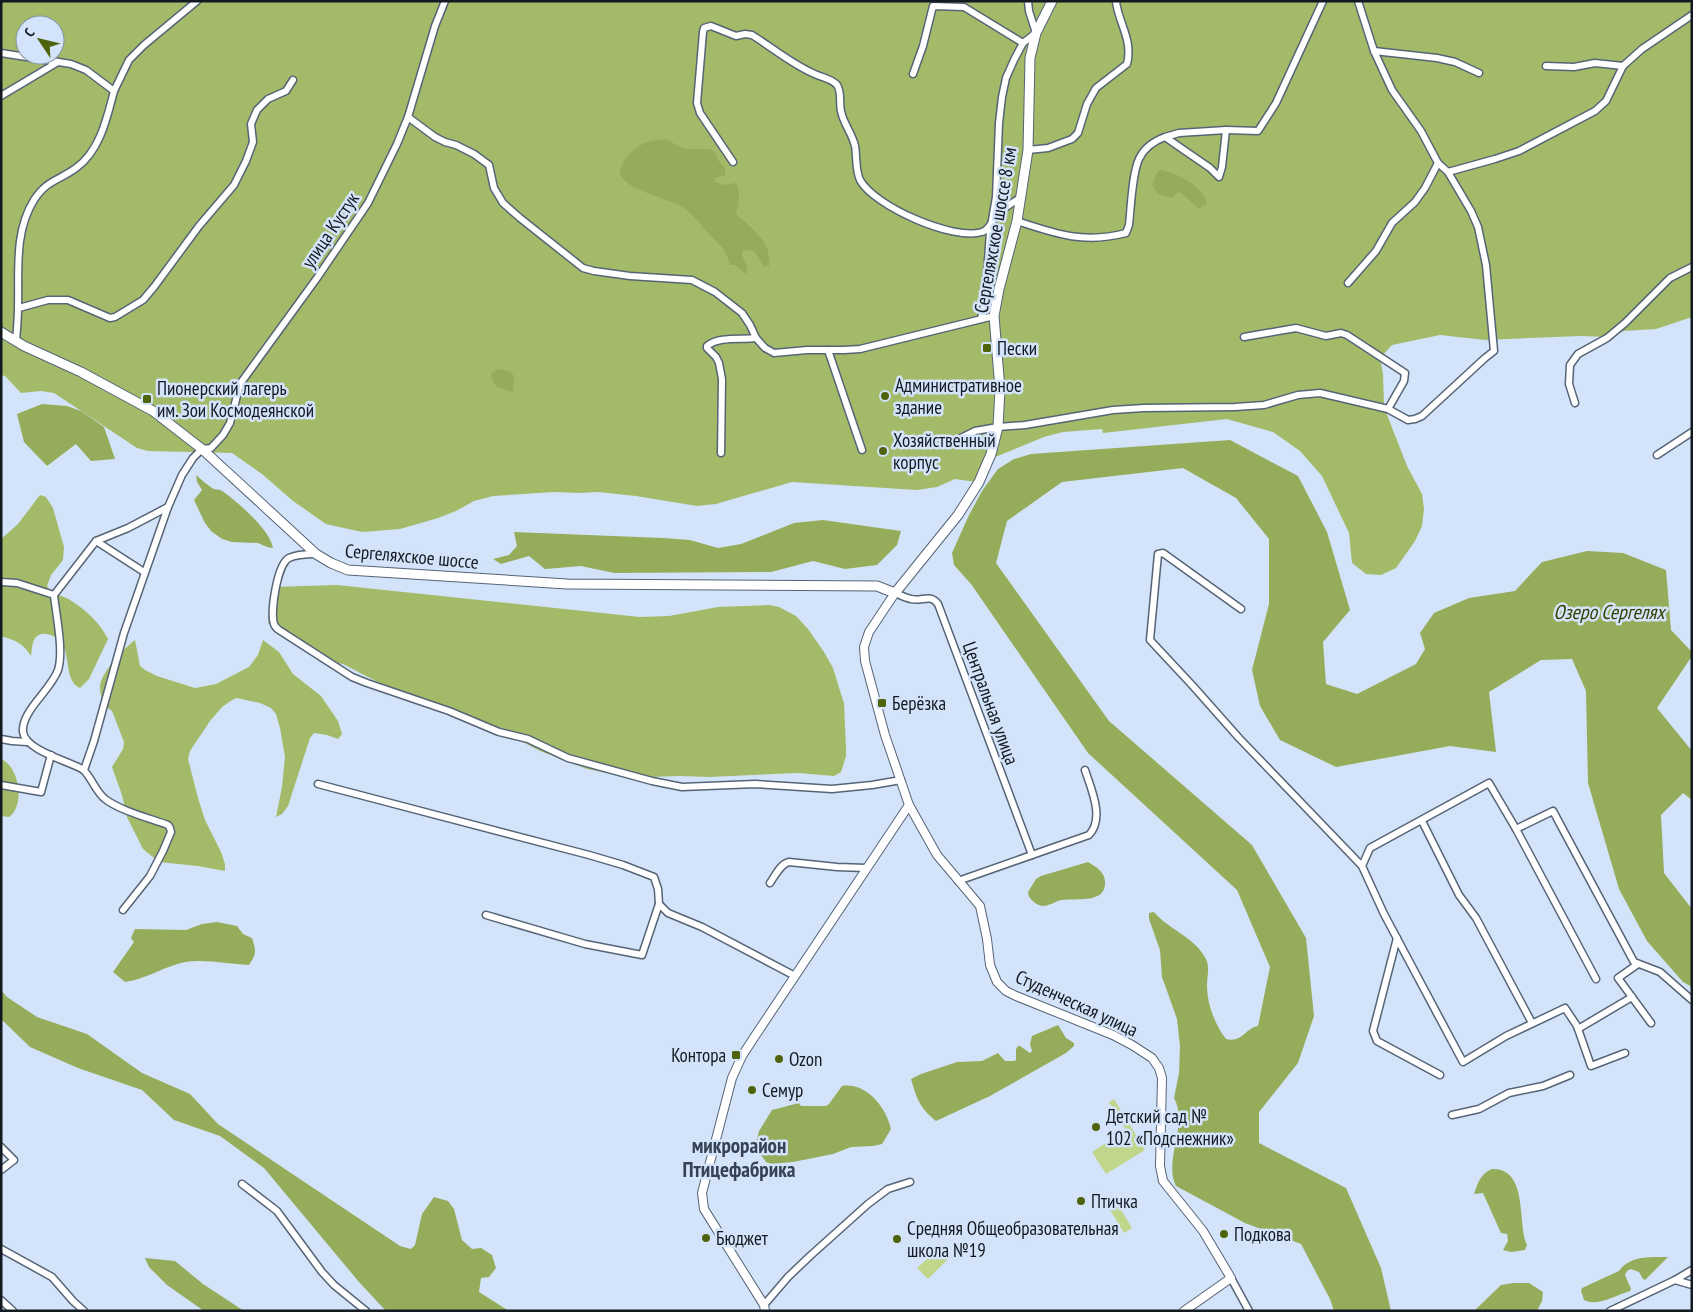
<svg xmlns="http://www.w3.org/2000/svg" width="1693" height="1312" font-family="'PT Sans Narrow',sans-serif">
<rect width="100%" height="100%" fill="#d3e3f9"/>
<g fill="#bfd68b">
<path d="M 1114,1099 L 1145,1150 L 1106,1174 L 1092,1152 L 1126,1130 L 1109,1102 Z"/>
<path d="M 1117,1203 L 1132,1228 L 1124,1233 L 1109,1208 Z"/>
<path d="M 939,1248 L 949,1258 L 928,1279 L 917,1268 Z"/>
</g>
<g fill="#a3bb69" fill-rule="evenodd">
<path d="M 1,1 L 1692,1 L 1692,317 L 1656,329 L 1624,331 L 1608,337 L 1580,336 L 1485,340 L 1440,335 L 1392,345 L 1380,358 L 1383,374 L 1384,407 L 1407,466 L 1422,494 L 1424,509 L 1422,526 L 1415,541 L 1396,568 L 1381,575 L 1366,574 L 1352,563 L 1349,533 L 1322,476 L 1300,451 L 1273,432 L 1227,419 L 1103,433 L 1102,429 L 1063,432 L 1044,437 L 988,460 L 976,482 L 955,479 L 937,487 L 917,490 L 792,482 L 716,504 L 697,506 L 636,496 L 598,492 L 578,493 L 554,492 L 493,496 L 474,501 L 456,511 L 438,518 L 400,529 L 362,532 L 326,524 L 293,501 L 262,474 L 232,453 L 148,451 L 137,448 L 54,393 L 41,391 L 21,393 L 5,376 L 1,375 ZM 25,25 L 55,25 L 55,55 L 25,55 Z"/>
<path d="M 40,495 L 46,497 L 53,508 L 64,547 L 63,560 L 51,575 L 47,586 C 52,595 62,595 70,600 C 86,610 100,623 108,639 L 89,679 L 80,688 C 65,681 70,659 63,645 C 59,637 44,629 36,637 C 32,641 32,650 31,656 C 22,642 16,641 1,636 L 1,539 L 18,524 Z"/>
<path d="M 337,585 L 640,617 L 669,616 L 718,607 L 769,605 L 779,607 L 796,616 L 808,629 L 824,652 L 833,668 L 841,694 L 844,703 L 846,748 L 846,756 L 841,772 L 834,776 L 798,773 L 709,777 L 679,776 L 650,777 L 612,774 L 587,769 L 540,751 L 511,736 L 395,691 L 343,664 L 329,662 L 310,652 L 268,623 L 272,587 Z"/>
<path d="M 135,640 L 140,666 L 145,670 L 157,676 L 195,688 L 216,684 L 249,667 L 258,655 L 263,640 L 279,652 L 293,674 L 321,696 L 338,721 L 342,734 L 338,739 L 327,735 L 314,733 L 310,738 L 288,806 L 282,814 L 276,817 L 282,787 L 285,757 L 280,728 L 276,714 L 271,708 L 260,703 L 237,698 L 232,700 L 222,707 L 210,721 L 190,751 L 188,759 L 198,798 L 205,820 L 221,852 L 225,864 L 225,871 L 198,866 L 159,862 L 143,849 L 127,817 L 122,795 L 112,767 L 123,749 L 124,742 L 112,711 L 105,706 C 102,701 100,694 100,687 C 101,672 123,649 135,640 Z"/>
<path d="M 1,759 C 20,767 25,806 9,817 L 1,816 Z"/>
</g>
<g fill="#95ad5b">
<path d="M 665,139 L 685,149 L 710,149 L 716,153 L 718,160 L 725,168 L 725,175 L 715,178 L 715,182 L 723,185 L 736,183 C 741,194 739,202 736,214 C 752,229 772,241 769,266 L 764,267 L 754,251 L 743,250 L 742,255 L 748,269 L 745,274 L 735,265 L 730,265 C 728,261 728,257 726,254 C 722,245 715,241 709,234 C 700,224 693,214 682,207 C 666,197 631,192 621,176 C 619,172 620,169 622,165 C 632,146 645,141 665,139 Z"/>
<path d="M 1161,170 C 1177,173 1204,186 1207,204 L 1199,209 L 1180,192 L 1177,193 L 1173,198 C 1163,196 1155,195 1152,184 L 1158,171 Z"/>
<path d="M 499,369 L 510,371 L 514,376 L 513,392 L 497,387 L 492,380 L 491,373 Z"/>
<path d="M 42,404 L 67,406 L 81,411 L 104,427 L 115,459 L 91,461 L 76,444 L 47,466 L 24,442 L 17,414 Z"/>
<path d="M 1230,440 L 1298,476 L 1327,532 L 1350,610 L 1323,642 L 1326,684 L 1357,694 L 1416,664 L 1425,649 L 1420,633 L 1434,613 L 1469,598 L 1515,591 L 1542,562 L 1587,551 L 1623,553 L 1666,570 L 1671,630 L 1692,652 L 1692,656 L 1657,708 L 1692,751 L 1692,800 L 1683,793 L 1661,815 L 1664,873 L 1692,909 L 1692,987 L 1683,982 L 1647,941 L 1619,889 L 1588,783 L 1586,691 L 1572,659 L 1541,660 L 1489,692 L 1496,752 L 1450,746 L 1336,767 L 1280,740 L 1260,706 L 1252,670 L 1269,604 L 1269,539 L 1236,498 L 1183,468 L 1062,482 L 1007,521 L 996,563 L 1109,721 L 1252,845 L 1306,938 L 1314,1016 L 1298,1063 L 1259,1112 L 1259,1143 L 1346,1188 L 1381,1268 L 1391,1311 L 1334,1311 L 1330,1299 L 1301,1244 L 1245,1223 L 1176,1186 C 1163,1160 1189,1124 1174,1098 L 1179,1073 L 1180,1046 L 1177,1019 L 1162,977 L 1160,950 L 1149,919 L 1149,913 L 1154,912 C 1169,930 1195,937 1206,959 C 1210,967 1207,977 1207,985 C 1207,1004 1215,1025 1226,1039 C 1243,1043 1245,1028 1258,1026 L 1270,967 L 1237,890 L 1088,753 L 971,584 L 954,565 L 952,553 L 969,515 L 982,491 L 998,469 L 1014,459 L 1031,454 Z"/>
<path d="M 196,475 C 201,479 208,486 214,489 C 218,490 219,489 222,491 C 237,501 270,530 273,548 L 267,547 L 258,543 L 232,542 L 222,539 L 211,531 L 205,523 L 194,500 L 202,490 L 197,482 Z"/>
<path d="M 823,520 L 901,531 L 897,545 L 877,565 L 845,569 L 813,561 L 771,572 L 614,573 L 581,566 L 545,569 L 529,556 L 501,564 L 493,559 L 509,555 L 517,546 L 514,532 L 663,538 L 690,540 L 718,548 L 741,544 L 794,523 Z"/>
<path d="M 1088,862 C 1096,867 1104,871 1105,881 C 1107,904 1077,898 1062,900 C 1056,901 1049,906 1043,906 C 1036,905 1028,899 1028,892 L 1036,879 L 1041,876 Z"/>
<path d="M 217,922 L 237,926 L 243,934 L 252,938 C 256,951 257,953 249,965 C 228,964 206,959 185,962 C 165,966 146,979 125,982 L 113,972 L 134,942 L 131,938 L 135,929 L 186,930 L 202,924 Z"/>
<path d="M 1,990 L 7,997 L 37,1017 L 87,1034 L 142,1073 L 190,1094 L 218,1124 L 400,1246 L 411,1249 L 415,1245 L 422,1214 L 434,1197 L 448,1201 L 454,1209 L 462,1240 L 472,1249 L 481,1248 L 492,1255 L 496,1268 L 489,1277 L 481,1278 L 479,1292 L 509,1311 L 386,1311 L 359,1282 L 264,1168 L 220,1136 L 174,1120 L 142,1090 L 78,1068 L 30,1047 L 1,1019 Z"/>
<path d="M 1058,1025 L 1066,1038 L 1074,1043 L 1074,1046 L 1066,1053 L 990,1096 L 936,1121 C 919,1107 917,1099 911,1079 L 921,1074 L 957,1062 L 982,1061 L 998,1053 L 1005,1061 L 1014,1061 L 1016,1060 L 1016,1049 L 1018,1046 L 1020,1046 L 1030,1053 L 1032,1051 L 1030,1044 L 1032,1036 Z"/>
<path d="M 842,1086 C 866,1082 886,1107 891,1129 L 882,1144 L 873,1146 L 851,1147 L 833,1154 L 793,1162 L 771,1164 L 766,1162 L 759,1152 L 756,1143 L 759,1131 L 772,1110 L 799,1103 L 801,1106 L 826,1106 L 829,1104 Z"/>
<path d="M 1492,1169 C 1529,1168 1517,1224 1527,1245 L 1525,1250 L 1511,1252 L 1503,1250 L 1508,1241 L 1507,1234 L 1501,1233 L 1483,1193 L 1474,1194 C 1478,1183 1480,1174 1492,1169 Z"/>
<path d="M 1668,1257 L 1645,1280 L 1643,1279 L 1639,1272 L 1631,1269 L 1627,1271 L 1625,1275 L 1631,1289 L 1630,1291 C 1615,1295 1599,1307 1584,1300 L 1581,1291 L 1582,1288 L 1619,1271 C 1630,1255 1651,1257 1668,1257 Z"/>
<path d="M 145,1258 L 175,1261 L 203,1284 L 244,1311 L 204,1311 L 167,1285 L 149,1267 Z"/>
<path d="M 1513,1283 L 1529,1283 L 1543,1292 L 1542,1301 L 1537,1311 L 1474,1311 L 1501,1285 Z"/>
</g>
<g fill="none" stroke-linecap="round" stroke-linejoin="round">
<g stroke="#566476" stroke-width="9">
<g id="minor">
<path d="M 1374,51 L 1437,58 L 1455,62 L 1479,73"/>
<path d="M 1,53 L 71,64 L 86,70 L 114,91 C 107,118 100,151 76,168 C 58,181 47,180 34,200 C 14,232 19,271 18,307 C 18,319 17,330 16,341"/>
<path d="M 1546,66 L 1574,67 L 1595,63 L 1623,66"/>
<path d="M 913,74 L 923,46 L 933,6 L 964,7 L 1023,43"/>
<path d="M 114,91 L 129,60 L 144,45 L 197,1"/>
<path d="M 1,96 L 58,62"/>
<path d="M 408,117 L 435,137 L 445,142 L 456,145 L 474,154 L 489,165 L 494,188 L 503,203 L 520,218 L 583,268 L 594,271 L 630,276 L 692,280 L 715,292 L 742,313 L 750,325 L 756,338 L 765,348 L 774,353 L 807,350 L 844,350 L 860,349 L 994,316"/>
<path d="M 1226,130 L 1258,131 L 1276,103 L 1323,1"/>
<path d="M 1028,150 L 1048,148 L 1072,139 L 1078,133 L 1087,104 L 1096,88 L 1127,64 C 1133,40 1119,24 1116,2"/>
<path d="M 733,162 L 700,113 L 697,103 L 703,32 L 704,28 L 711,26 L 736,36 L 745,34 L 752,35 C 773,48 794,66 817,75 C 824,78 832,79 837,85 C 842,92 839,103 841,111 C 843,123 852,133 855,146 C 857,157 855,169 860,180 C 874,206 953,241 982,232 C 989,230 992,221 997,215 C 1003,208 1013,203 1021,197"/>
<path d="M 1448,172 L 1495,159 L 1519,151 L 1595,111 L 1606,101 L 1623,66 L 1642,49 L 1692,15"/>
<path d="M 1017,221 C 1056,234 1084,244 1126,233 L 1129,225 C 1131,207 1132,174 1139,159 C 1144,148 1154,141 1165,137 L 1210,168 L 1219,177 L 1222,167 L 1226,130 L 1179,133 L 1165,137"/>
<path d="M 1348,283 L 1376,251 L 1392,223 L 1415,202 L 1425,188 L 1438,163"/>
<path d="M 19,308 L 48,300 L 68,300 L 110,318 L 115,317 L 143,300 L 154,287 L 199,226 L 234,185 L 246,161 L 253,142 L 251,124 L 257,110 L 268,99 L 286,91 L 293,80"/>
<path d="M 981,319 L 985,302 L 990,232 L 996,197 L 999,123 L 1002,97 L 1006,78 L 1014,60 L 1023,43 L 1036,33 L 1029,11 L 1028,1"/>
<path d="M 1244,337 L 1296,328 L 1326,336 L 1341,333 L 1347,335 L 1405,373 L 1404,381 L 1388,409"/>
<path d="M 828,350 L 862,450"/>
<path d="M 1575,403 L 1569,384 L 1570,365 L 1578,354 L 1607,338 L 1625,323 L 1670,278 L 1692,267"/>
<path d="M 961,438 L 975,431 L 998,427 L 1025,425 L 1113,410 L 1144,408 L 1235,407 L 1264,405 L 1298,395 L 1320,393 L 1388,409 L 1408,420 L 1415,419 L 1422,416 L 1485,358 L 1494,351 L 1486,265 L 1478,227 L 1471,211 L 1448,172 L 1438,163 L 1421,131 L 1392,90 L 1374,51 L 1358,1"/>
<path d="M 721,453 L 722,379 L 719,363 L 716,357 L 707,348 L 707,346 C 719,336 741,340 756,338"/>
<path d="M 1657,455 L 1692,432"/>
<path d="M 96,541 L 144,572"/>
<path d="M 316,554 C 308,554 297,554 289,558 C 277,564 270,613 274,624 C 275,627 276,628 279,630 L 352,677 L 367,683 L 449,711 L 499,732 L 528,739 L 568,758 L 652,781 L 682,787 L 755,784 L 832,789 L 872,785 L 901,780"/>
<path d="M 1,582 L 17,583 L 54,595"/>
<path d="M 895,593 C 900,595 906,598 911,599 C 922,602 930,593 938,604 L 1032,855"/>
<path d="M 1241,609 L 1163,553 L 1158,554 L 1150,640 L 1192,685 L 1239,738 L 1362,866 L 1384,914 L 1463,1062 L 1506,1036 L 1565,1008 L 1577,1026 L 1591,1066 L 1625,1053"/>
<path d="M 1,739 L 12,741 L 27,742"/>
<path d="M 84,770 L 94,741 L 124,633 L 168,507 L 182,475 L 193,458 L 202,449 L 211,448 L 223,435 L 230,423 L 240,384 L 317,278 L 368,203 L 397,144 L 408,117 L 435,26 L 445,1"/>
<path d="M 318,784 L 589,855 L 623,865 L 654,877 L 658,889 L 659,904 L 668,913 L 702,927 L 795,976"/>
<path d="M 1,785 L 41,792 L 51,755"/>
<path d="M 1422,821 L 1459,895 L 1476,918 L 1532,1023"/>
<path d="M 1516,829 L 1553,811 L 1634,962 L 1660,972 L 1692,1000"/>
<path d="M 1362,866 L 1370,848 L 1489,783 L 1516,829 L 1596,979"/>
<path d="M 958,881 L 1089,835 C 1105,818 1091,789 1085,770"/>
<path d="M 770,883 C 775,876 780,864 789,862 L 837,867 L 866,868"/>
<path d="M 123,910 L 150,876 L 163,851 L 171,832 L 170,828 L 168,825 C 149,818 121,811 105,799 C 95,791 90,774 82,769 C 68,761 25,750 23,732 C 21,711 51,690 58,670 C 64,651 56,615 54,595 L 96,541 L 128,528 L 168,507"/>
<path d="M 486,915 L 585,944 L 642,955 L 659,904"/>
<path d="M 1397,938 L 1373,1031 L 1377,1041 L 1440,1075"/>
<path d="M 1638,964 L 1618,978 L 1651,1023"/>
<path d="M 1578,1029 L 1632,997"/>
<path d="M 1452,1115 L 1479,1109 L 1509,1093 L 1543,1086 L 1570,1075"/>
<path d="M 1,1147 L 14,1160 L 1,1170"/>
<path d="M 242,1184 L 277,1211 L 322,1272 L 334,1285 L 366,1311"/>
<path d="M 1,1249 L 52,1277 L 73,1301 L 84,1311"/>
<path d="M 1231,1278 L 1249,1311"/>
<path d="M 1675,1280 L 1692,1285"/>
<path d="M 1,1300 L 13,1311"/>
<path d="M 764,1305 L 788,1277 L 810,1256 L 868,1204 L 888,1189 L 910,1182"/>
<path d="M 1610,1311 L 1675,1280 L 1692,1270"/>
</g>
</g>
<g stroke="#566476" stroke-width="10">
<g id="tertiary">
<path d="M 895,593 L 869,632 L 864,647 L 865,661 L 885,735 L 909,805 L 937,855 L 980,906 L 987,939 L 990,965 L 997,982 L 1006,991 L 1016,996 L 1113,1035 L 1132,1045 L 1152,1058 L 1159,1068 L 1162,1078 L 1160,1166 L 1163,1181 L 1203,1231 L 1231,1278 L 1184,1311"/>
<path d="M 765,1311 L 764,1305 L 704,1209 L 702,1193 L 732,1078 L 742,1056 L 753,1039 L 909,805"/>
</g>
</g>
<g stroke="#566476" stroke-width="11">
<path id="secondary" d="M 1,332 L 24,346 L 81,372 L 153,411 L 202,449 L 316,554 L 331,563 L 348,570 L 567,584 L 877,586 L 895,593 L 958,515 L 979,482 L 991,454 L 998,427 L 1000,389 L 994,316 L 999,289 L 1017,221 L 1028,150 L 1030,58 L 1036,33 L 1052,1"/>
</g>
<use href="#minor" stroke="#fff" stroke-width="6"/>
<use href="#tertiary" stroke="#fff" stroke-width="8"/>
<use href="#secondary" stroke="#fff" stroke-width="9"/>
</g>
<g fill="#4f630c" stroke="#d3e3f9" stroke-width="2">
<rect x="982" y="343" width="10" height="10" rx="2.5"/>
<circle cx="885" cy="396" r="5"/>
<rect x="142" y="394" width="10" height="10" rx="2.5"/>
<circle cx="883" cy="451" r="5"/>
<rect x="877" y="698" width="10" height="10" rx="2.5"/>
<rect x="731" y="1050" width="10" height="10" rx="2.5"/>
<circle cx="779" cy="1059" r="5"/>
<circle cx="752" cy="1090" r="5"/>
<circle cx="1096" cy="1127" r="5"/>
<circle cx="1081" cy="1201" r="5"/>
<circle cx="1224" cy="1234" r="5"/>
<circle cx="706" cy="1238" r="5"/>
<circle cx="897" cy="1239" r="5"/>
</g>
<g text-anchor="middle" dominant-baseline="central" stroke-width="5" stroke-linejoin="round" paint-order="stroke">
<g font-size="19" fill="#131920" stroke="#d3e3f9">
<text transform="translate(330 230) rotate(-56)">улица Кустук</text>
<text transform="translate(995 230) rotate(-80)">Сергеляхское шоссе 8 км</text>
<text transform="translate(412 556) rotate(5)">Сергеляхское шоссе</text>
<text transform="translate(991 703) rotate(70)">Центральная улица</text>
<text transform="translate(1077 1003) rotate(25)">Студенческая улица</text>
</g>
<g font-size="19" fill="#131920" stroke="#d3e3f9" text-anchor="start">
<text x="997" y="348">Пески</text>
<text x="895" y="385">Административное<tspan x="895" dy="22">здание</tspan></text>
<text x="157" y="388">Пионерский лагерь<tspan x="157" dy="22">им. Зои Космодеянской</tspan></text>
<text x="893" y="440">Хозяйственный<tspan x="893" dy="22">корпус</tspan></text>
<text x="892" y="703">Берёзка</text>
<text x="726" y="1055" text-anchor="end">Контора</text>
<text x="789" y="1059">Ozon</text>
<text x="762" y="1090">Семур</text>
<text x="1106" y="1116">Детский сад №<tspan x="1106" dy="22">102 «Подснежник»</tspan></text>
<text x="1091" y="1201">Птичка</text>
<text x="907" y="1228">Средняя Общеобразовательная<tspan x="907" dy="22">школа №19</tspan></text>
<text x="1234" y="1234">Подкова</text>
<text x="716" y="1238">Бюджет</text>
</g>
<g font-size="20" font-style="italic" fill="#324000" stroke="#d3e3f9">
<text x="1609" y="612">Озеро Сергелях</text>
</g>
<g font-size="21" font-weight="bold" fill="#354254" stroke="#d3e3f9">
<text x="739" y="1145">микрорайон<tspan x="739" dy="24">Птицефабрика</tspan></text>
</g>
</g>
<rect width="1693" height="1312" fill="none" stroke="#131920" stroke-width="5"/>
<g transform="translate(40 40) rotate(305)"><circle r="24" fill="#d3e3f9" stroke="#8692a2"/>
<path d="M0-4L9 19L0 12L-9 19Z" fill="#4f630c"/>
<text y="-8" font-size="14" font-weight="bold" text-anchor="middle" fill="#131920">С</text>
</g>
</svg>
